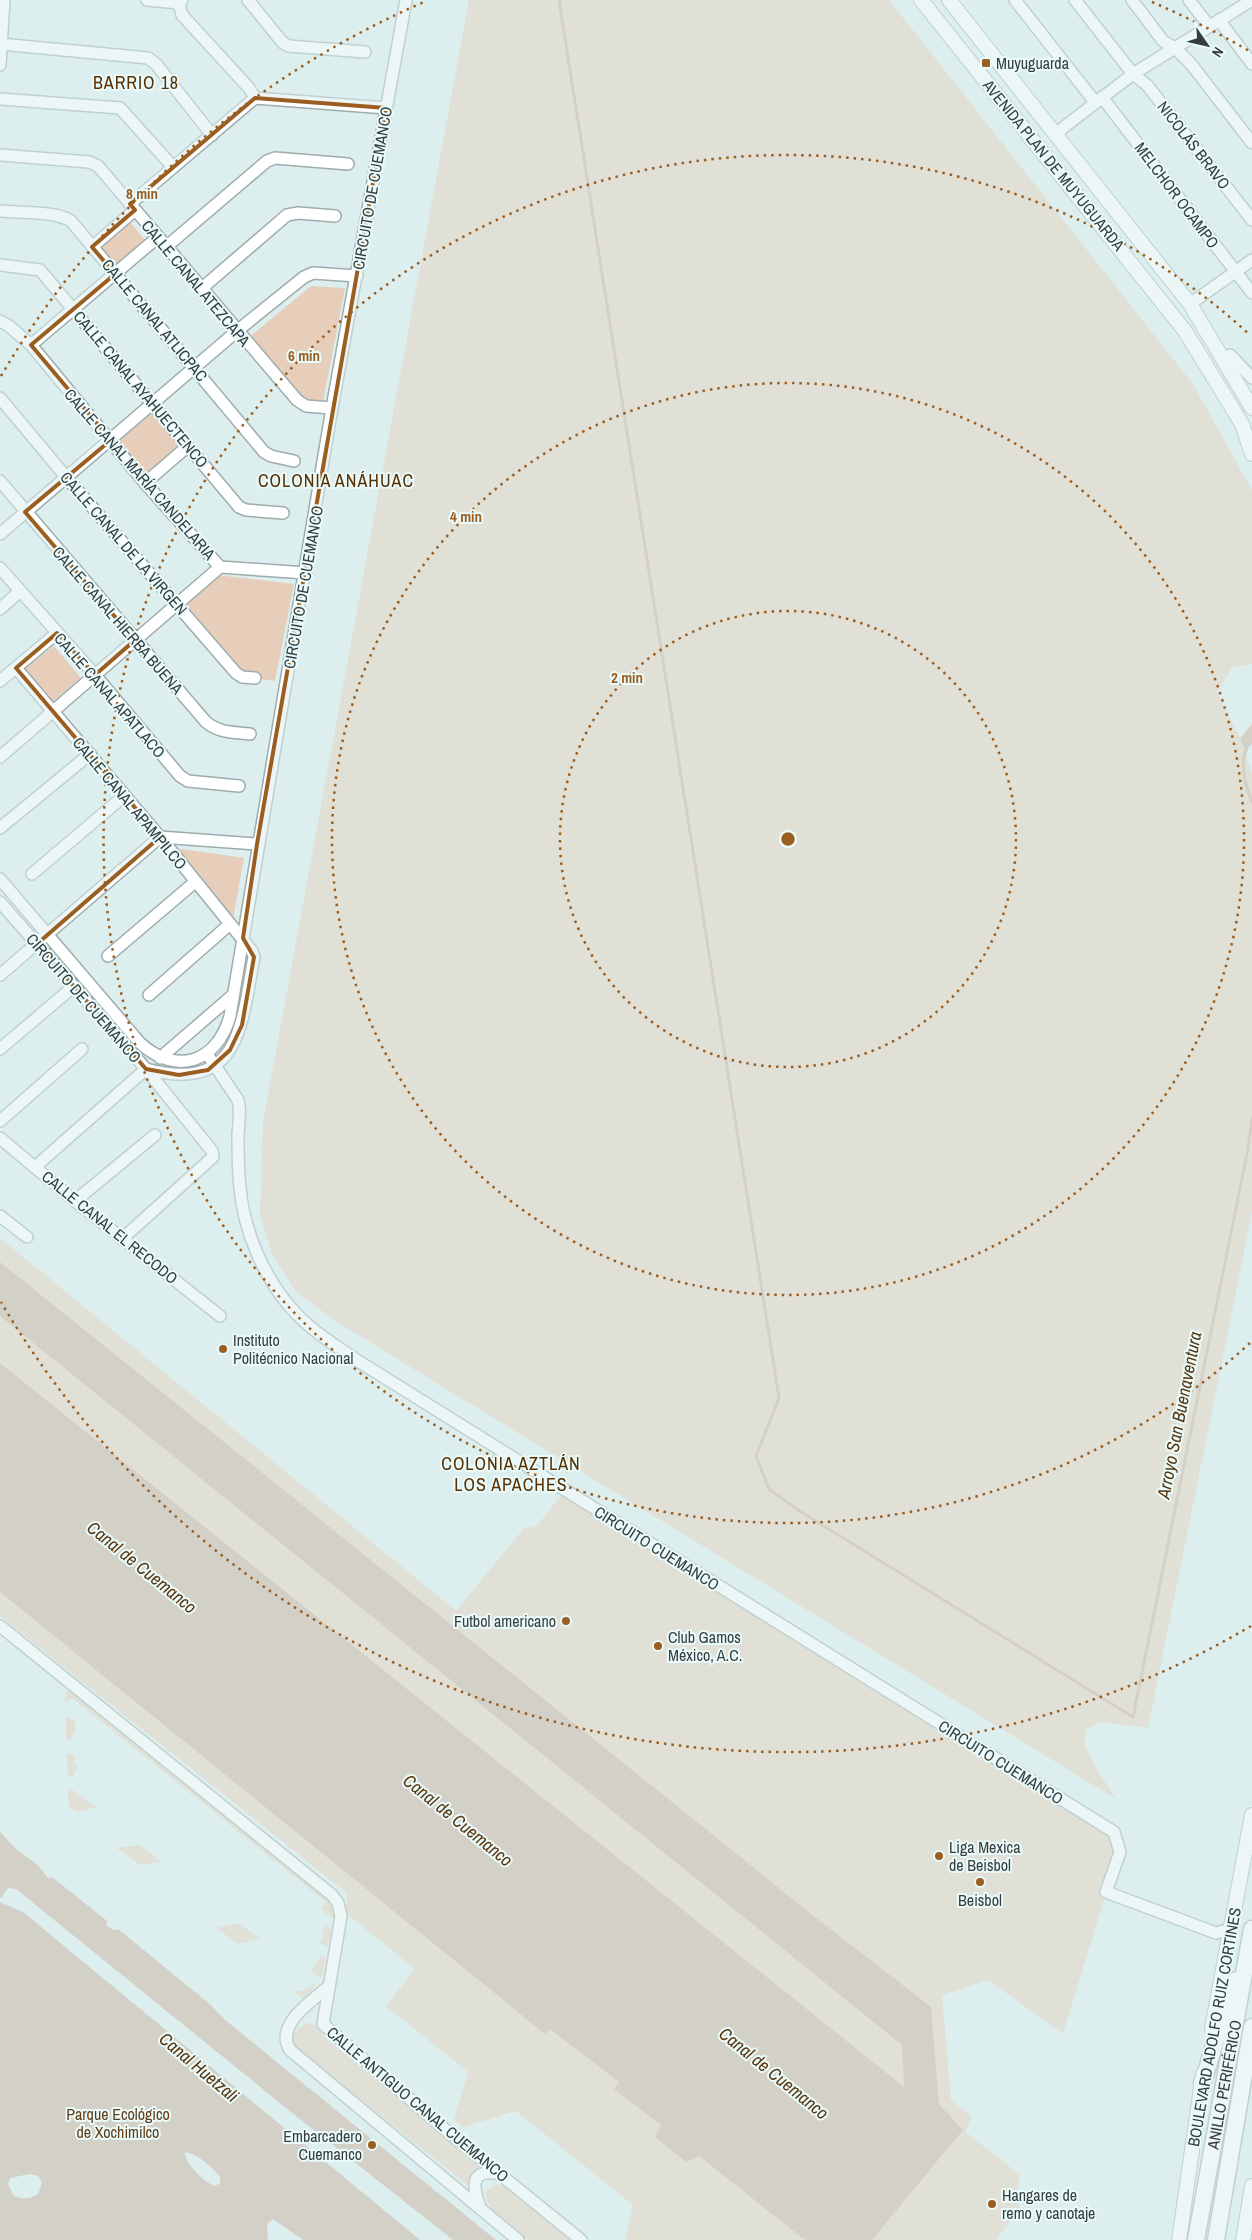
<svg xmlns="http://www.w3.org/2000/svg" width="1252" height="2240" font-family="'Archivo Narrow',sans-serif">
<rect width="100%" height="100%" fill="#dee"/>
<g fill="#e7ceba">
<path d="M 469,0 L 889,0 L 1193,384 L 1252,490 L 1252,664 L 1232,668 L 1217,692 L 1240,738 L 1252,773 L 1252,1212 L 1148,1728 L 1100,1722 L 1085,1730 L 1085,1746 L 1093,1763 L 1116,1799 L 337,1322 L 296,1292 L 272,1255 L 260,1216 L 263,1122 Z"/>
<path d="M 129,221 L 145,240 L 110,270 L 94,252 Z"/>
<path d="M 311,286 L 345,288 L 323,402 L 301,399 L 248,338 Z"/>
<path d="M 151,413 L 181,448 L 142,482 L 112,447 Z"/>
<path d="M 217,575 L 294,584 L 275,681 L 239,676 L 181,606 Z"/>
<path d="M 54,646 L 81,678 L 51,703 L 24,669 Z"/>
<path d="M 161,846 L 244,858 L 231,930 Z"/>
<path d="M 0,1238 L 456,1611 L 524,1528 L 536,1527 L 563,1493 L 1108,1834 L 1112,1845 L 1106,1893 L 1063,2034 L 988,1980 L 942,1995 L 951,2100 L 971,2116 L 966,2132 L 1020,2175 L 1017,2195 L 1020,2209 L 996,2240 L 625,2240 L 633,2205 L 516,2111 L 463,2127 L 454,2120 L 468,2072 L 386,2006 L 415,1969 L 351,1917 L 345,1915 L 347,1893 L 0,1616 Z"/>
<path d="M 69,1691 L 332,1903 L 335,1910 L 334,1917 L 332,1918 L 321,1909 L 326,1902 L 72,1698 L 68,1702 L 65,1702 L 66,1692 Z"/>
<path d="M 66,1716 L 75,1721 L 75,1732 L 69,1741 L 66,1739 Z"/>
<path d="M 67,1753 L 76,1757 L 73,1763 L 78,1767 L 72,1777 L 68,1774 Z"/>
<path d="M 71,1789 L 96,1807 L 77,1812 L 69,1807 L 68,1790 Z"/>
<path d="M 140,1845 L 162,1862 L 140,1865 L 117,1848 Z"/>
<path d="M 239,1923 L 260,1939 L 237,1944 L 217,1928 Z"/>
<path d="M 326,1925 L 331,1929 L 328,1945 L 326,1946 L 319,1942 L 324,1937 L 322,1932 Z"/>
<path d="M 322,1955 L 326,1959 L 322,1977 L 319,1977 L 311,1970 Z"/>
<path d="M 312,1983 L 316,1985 L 304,1999 L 294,1992 L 311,1988 Z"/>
<path d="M 306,2023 C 316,2024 319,2028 324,2037 L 489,2168 L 471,2188 L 291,2044 L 289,2037 Z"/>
<path d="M 498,2184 L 508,2188 L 572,2240 C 559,2240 542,2240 529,2240 C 524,2239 518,2232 513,2228 C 501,2218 469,2193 498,2184 Z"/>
</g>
<g fill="#c8ad97" fill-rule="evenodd">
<path d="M 1252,724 L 1252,744 L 1245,751 L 1240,738 Z"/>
<path d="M 0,1262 L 815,1917 L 931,2007 L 939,2104 L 963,2130 L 872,2240 L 805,2240 L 699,2156 L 686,2162 L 655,2137 L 661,2125 L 614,2089 L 619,2082 L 550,2029 L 545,2034 L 0,1592 L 0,1363 L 904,2087 L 902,2045 L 0,1316 Z"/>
<path d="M 0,1832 L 17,1850 L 38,1865 L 48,1878 L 52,1877 L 107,1921 L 106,1925 L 113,1930 L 118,1929 L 211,2005 L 224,2019 L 496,2240 L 453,2240 L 291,2112 L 16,1889 L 8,1888 L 0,1899 Z"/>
<path d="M 0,1902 L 23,1912 L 420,2240 L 303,2240 L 273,2219 L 267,2224 L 268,2240 L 0,2240 ZM 185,2152 C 198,2154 212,2167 220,2177 L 220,2183 L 215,2186 C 206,2184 183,2162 185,2152 ZM 30,2174 L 38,2176 L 42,2183 L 38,2194 C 31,2199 21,2200 13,2195 L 8,2184 L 10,2178 Z"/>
</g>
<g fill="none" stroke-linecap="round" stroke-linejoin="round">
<g stroke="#c8ad97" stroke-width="3">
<path d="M 559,0 L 779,1398 L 756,1456 L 769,1489 L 798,1510 L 1133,1717 L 1248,1149 L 1252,1119"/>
<path d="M 1247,748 C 1239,763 1246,787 1252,802"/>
</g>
<g stroke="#9dacad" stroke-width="14">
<g id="minor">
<path d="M 147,0 L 179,3 L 182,0"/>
<path d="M 248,0 L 283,43 L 289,46 L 365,52"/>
<path d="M 1015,0 L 1095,102"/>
<path d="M 1075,0 L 1133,74 L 1147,85 L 1252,220"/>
<path d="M 1132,0 L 1163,41 L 1175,48 L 1191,64 L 1252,143"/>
<path d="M 1189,0 L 1209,26"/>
<path d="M 179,3 L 182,15 L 249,88 L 255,98"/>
<path d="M 1219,20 L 1252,64"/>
<path d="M 0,44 L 148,58 L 156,64 L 212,135"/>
<path d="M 0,65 L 4,0"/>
<path d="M 1102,97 L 1252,293"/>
<path d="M 255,98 L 386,108"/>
<path d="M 0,99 L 120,108 L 173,167"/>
<path d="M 1055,134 L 1133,74 L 1252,0"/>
<path d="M 0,155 L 89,162 L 98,166 L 297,400 L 306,406 L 332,408"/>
<path d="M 130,204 L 255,98"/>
<path d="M 0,211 C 19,213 56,211 71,221 L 264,452 L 271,456 L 294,461"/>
<path d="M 92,247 L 135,210"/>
<path d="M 166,247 L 267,161 L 275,158 L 348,164"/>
<path d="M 0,265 L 40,270 L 239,507 L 246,510 L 283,513"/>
<path d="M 201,289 L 287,215 L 298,213 L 335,216"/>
<path d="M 1190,304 L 1252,260"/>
<path d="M 0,321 L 9,326 L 31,345 L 145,483 L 220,567 L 306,573"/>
<path d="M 31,345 L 158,237"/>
<path d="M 1230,355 L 1252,378"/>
<path d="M 0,398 L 66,477 L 236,673 L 242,677 L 255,678"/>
<path d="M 0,481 L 206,722 C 219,733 233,732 250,734"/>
<path d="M 145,483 L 188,446"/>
<path d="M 0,534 L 237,331 L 304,277 L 313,273 L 357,276"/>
<path d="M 0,568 L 95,675 L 180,776 L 188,781 L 239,786"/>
<path d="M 0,609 L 20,591"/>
<path d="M 0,681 L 57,633"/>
<path d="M 0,757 L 220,567"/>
<path d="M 0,828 L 90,754"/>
<path d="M 32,874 L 124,796"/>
<path d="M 0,879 L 140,1043 C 176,1076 217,1063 230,1016 L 332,408 L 406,0"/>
<path d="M 0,902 L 146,1069 C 240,1094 241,1027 254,957 L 252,951 L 160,837 L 16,668"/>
<path d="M 108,956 L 195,882"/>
<path d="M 0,975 L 160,837 L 257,844"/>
<path d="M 149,995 L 230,924"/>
<path d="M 0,1049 L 73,987"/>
<path d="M 207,1054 L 238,1100 C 241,1111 239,1122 238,1134 C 238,1152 238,1170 240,1187 C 243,1229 264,1278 292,1309 C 310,1330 335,1345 358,1361 L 1114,1832 L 1120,1852 L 1106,1892 L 1216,1933 L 1227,1930 L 1232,1923"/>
<path d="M 160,1058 L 233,995"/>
<path d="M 0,1121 L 82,1049"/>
<path d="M 0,1138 L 75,1201 L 220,1316"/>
<path d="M 35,1167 L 146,1069 L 212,1151 L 213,1157 L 122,1239"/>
<path d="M 75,1201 L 155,1135"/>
<path d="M 0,1216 L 27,1237"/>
<path d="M 0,1626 L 332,1895 L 338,1903 L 341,1916 L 323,2024 L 448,2132 L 581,2240"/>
<path d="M 329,1986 C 312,2001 274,2025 290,2050 L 518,2240"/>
<path d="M 481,2209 C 472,2187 469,2168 500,2174"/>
</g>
</g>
<g stroke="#9dacad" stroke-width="16">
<g id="major">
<path d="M 921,0 L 1185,331 L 1242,424 L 1252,454"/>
<path d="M 949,0 L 1190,304 L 1252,408"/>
<path d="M 1212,2028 L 1252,1815"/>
<path d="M 1179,2240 L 1203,2074"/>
<path d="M 1243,2240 L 1252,2186"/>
</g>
</g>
<g stroke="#9dacad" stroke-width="19">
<g id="highway">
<path d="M 1202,2083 C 1215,2050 1220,2012 1236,1980"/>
<path id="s1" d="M 1196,2240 L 1252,1929"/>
<path d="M 1216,2240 L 1252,2027"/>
</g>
</g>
<use href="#minor" stroke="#fff" stroke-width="11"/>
<use href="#major" stroke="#fff" stroke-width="14"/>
<use href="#highway" stroke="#fff" stroke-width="16"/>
</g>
<path d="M0 0H1252V2240H0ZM 255,98 L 386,108 L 257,844 L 243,938 L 254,957 L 242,1025 L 230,1050 L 208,1070 L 179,1075 L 146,1069 L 37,944 L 160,837 L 16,668 L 57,633 L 95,675 L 135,640 L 25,512 L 111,440 L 31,345 L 115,274 L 92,247 L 135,210 L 130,204 Z" fill="#dee" fill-opacity=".55" fill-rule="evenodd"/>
<path fill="none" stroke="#9b5e21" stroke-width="4" stroke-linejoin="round" d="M 255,98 L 386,108 L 257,844 L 243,938 L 254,957 L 242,1025 L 230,1050 L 208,1070 L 179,1075 L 146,1069 L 37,944 L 160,837 L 16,668 L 57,633 L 95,675 L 135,640 L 25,512 L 111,440 L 31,345 L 115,274 L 92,247 L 135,210 L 130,204 Z"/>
<g fill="none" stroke="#9b5e21" stroke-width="2.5" stroke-dasharray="2.5 5">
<circle cx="788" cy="839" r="228"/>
<circle cx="788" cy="839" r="456"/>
<path d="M1250 1343A684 684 0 1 1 1250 335"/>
<path d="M1251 1626A913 913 0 0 1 1 1302M1 376A913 913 0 0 1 424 2M1152 2A913 913 0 0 1 1251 52"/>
</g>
<g fill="#9b5e21" stroke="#eafbfb" stroke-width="2">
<rect x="981" y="58" width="10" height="10" rx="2.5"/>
<circle cx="223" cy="1349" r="5"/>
<circle cx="566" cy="1621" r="5"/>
<circle cx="658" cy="1646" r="5"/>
<circle cx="939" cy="1856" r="5"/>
<circle cx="980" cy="1882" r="5"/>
<circle cx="372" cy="2145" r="5"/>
<circle cx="992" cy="2204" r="5"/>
</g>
<g text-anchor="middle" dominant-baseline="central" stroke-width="4" stroke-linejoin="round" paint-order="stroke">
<g font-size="16" fill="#373d3e" stroke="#eafbfb" text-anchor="start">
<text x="996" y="63">Muyuguarda</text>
<text x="233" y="1340">Instituto<tspan x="233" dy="18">Politécnico Nacional</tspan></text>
<text x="556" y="1621" text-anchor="end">Futbol americano</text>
<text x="668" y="1637">Club Gamos<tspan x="668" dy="18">México, A.C.</tspan></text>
<text x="949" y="1847">Liga Mexica<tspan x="949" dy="18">de Beisbol</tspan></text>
<text x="980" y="1900" text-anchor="middle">Beisbol</text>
<text x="362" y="2136" text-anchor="end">Embarcadero<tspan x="362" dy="18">Cuemanco</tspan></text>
<text x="1002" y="2195">Hangares de<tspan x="1002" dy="18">remo y canotaje</tspan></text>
</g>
<g font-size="16" fill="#373d3e" stroke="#eafbfb">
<text transform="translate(1194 145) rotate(52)">NICOLÁS BRAVO</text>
<text transform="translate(1054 165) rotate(51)">AVENIDA PLAN DE MUYUGUARDA</text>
<text transform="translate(372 188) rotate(-80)">CIRCUITO DE CUEMANCO</text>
<text transform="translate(1177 195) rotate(53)">MELCHOR OCAMPO</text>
<text transform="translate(196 283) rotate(50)">CALLE CANAL ATEZCAPA</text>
<text transform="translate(155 320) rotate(50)">CALLE CANAL ATLICPAC</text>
<text transform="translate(141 389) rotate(50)">CALLE CANAL AYAHUECTENCO</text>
<text transform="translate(140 474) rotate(49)">CALLE CANAL MARÍA CANDELARIA</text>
<text transform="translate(124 543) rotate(49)">CALLE CANAL DE LA VIRGEN</text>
<text transform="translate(303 587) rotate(-80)">CIRCUITO DE CUEMANCO</text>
<text transform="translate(118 620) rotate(49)">CALLE CANAL HIERBA BUENA</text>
<text transform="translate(110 695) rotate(49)">CALLE CANAL APATLACO</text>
<text transform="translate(130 803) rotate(50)">CALLE CANAL APAMPILCO</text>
<text transform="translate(84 998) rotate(49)">CIRCUITO DE CUEMANCO</text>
<text transform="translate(110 1227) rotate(39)">CALLE CANAL EL RECODO</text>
<text transform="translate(657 1548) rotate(32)">CIRCUITO CUEMANCO</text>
<text transform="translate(1001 1762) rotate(32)">CIRCUITO CUEMANCO</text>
<text transform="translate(1214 2027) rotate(-80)">BOULEVARD ADOLFO RUIZ CORTINES</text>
<text stroke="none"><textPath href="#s1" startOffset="158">ANILLO PERIFÉRICO</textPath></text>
<text transform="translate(418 2104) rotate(40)">CALLE ANTIGUO CANAL CUEMANCO</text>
</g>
<g font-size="16" fill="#623c17" stroke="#eafbfb">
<text x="118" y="2114">Parque Ecológico<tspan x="118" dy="18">de Xochimilco</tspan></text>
</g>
<g font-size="18" letter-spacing="1" fill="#593002" stroke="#eafbfb">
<text x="136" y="82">BARRIO 18</text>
<text x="336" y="480">COLONIA ANÁHUAC</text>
<text x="511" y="1463">COLONIA AZTLÁN<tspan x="511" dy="21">LOS APACHES</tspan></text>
</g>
<g font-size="18" font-style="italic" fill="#5a350e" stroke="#eafbfb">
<text transform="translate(1179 1415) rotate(-79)">Arroyo San Buenaventura</text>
<text transform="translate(142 1567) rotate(39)">Canal de Cuemanco</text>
<text transform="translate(458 1820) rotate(39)">Canal de Cuemanco</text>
<text transform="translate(199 2067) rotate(40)">Canal Huetzali</text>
<text transform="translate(774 2073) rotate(39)">Canal de Cuemanco</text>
</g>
</g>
<circle cx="788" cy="839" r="8" fill="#9b5e21" stroke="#eafbfb" stroke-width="2.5"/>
<g font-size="15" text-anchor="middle" font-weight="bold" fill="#9b5e21" stroke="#eafbfb" stroke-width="4" stroke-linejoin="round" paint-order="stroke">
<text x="142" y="199">8 min</text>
<text x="304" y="361">6 min</text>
<text x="466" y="522">4 min</text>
<text x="627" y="683">2 min</text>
</g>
<g transform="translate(1207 45) rotate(124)" stroke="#eafbfb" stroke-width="4" paint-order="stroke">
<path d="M0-4L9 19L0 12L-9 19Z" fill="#373d3e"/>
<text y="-8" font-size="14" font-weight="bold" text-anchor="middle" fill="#373d3e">N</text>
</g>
</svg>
